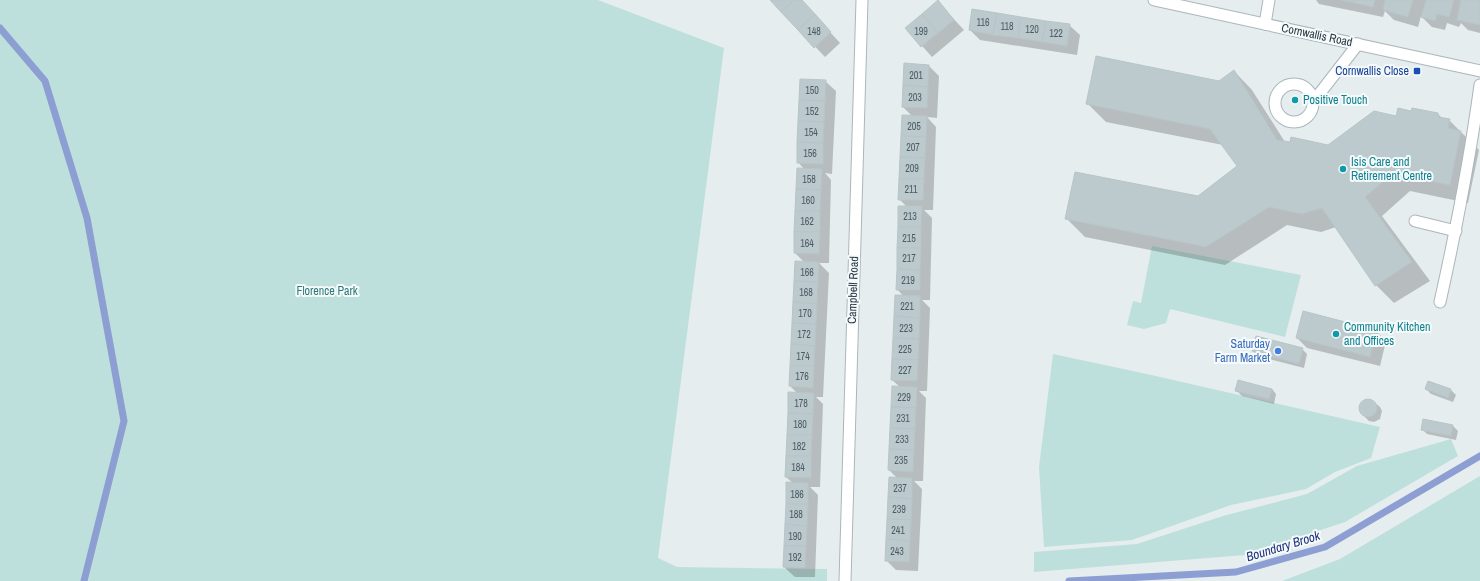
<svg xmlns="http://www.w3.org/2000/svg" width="1480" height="581" font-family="'Archivo Narrow',sans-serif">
<rect width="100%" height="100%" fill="#e5edef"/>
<g fill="#bee0dc">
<path d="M 0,0 L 598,0 L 724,48 L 658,558 L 677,567 L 827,569 L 827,581 L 0,581 Z"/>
<path d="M 1152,246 L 1301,275 L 1285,337 L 1170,309 L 1166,323 L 1144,329 L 1127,325 L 1133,301 L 1141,303 Z"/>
<path d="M 1053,354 L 1147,374 L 1380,427 L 1371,458 L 1335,472 L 1306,489 L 1231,505 L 1132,540 L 1044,547 L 1039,467 Z"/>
<path d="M 1451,439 L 1458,456 L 1345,522 L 1245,555 L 1034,572 L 1034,552 L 1137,544 L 1223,516 L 1307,494 L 1357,466 Z"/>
<path d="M 1480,476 L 1480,581 L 1282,581 L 1340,559 Z"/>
</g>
<g fill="#0003">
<path d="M 771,0 L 801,0 L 840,43 L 825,57 Z"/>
<path d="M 1316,0 L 1480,0 L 1480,33 L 1468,30 L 1461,23 L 1459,27 L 1447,23 L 1445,30 L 1432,27 L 1421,16 L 1418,27 L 1394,20 L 1385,11 L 1383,17 L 1319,4 Z"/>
<path d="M 938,2 L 964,30 L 932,57 L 906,28 Z"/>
<path d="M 1069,25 L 1080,35 L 1077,55 L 980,40 L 970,30 Z"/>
<path d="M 929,66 L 939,76 L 937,118 L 927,117 L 936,127 L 933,210 L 924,210 L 932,218 L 930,300 L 922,300 L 930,308 L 927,391 L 919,391 L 926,398 L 923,481 L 914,481 L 922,489 L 918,571 L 896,570 L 886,560 L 897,478 L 889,470 L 900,387 L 892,380 L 904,297 L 897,289 L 907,207 L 899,199 L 912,116 L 903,107 Z"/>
<path d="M 1234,71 L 1252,90 L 1285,142 L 1328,146 L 1397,117 L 1412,112 L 1438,114 L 1443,119 L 1449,120 L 1479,150 L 1468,203 L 1410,191 L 1382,216 L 1430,281 L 1394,303 L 1376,285 L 1336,227 L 1321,232 L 1287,225 L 1225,265 L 1085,237 L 1066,218 L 1198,197 L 1238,167 L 1223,145 L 1106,122 L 1087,103 L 1219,82 Z"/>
<path d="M 825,81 L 836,91 L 832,174 L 825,173 L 831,180 L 829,263 L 819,263 L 829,273 L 823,397 L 816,397 L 823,404 L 820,487 L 810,487 L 818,495 L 815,577 L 795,577 L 784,567 L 794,484 L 786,477 L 798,394 L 790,386 L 804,262 L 795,253 L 804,169 L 798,162 Z"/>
<path d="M 1376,331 L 1386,341 L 1380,366 L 1307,348 L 1297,338 Z"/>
<path d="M 1302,349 L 1307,354 L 1304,368 L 1258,356 L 1253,351 Z"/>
<path d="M 1272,389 L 1276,394 L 1274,404 L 1242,396 L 1237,391 Z"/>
<path d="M 1426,389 L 1451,390 L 1456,395 L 1453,402 L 1431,394 Z"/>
<path d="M 1365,400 L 1370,400 L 1374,402 L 1380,407 L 1382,411 L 1380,419 L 1374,422 L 1369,421 L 1360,412 L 1360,407 L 1361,403 Z"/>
<path d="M 1453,426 L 1458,431 L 1456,440 L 1427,434 L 1422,429 Z"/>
</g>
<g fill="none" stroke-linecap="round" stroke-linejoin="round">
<g stroke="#8d9ed3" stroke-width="7">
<path d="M 0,28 L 45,81 L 87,218 L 124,421 L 84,581"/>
<path d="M 1069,581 L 1236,572 L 1325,547 L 1480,456"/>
</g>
</g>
<g fill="#bdcacd" stroke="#b7c5c8">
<path d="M 770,0 L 794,0 L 781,12 Z"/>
<path d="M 794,0 L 802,0 L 815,14 L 798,30 L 781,12 Z"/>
<path d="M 938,0 L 954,20 L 938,33 L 922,14 Z"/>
<path d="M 1341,0 L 1375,0 L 1373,7 Z"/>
<path d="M 1385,0 L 1413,0 L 1408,17 L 1383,10 Z"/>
<path d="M 1426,0 L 1454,0 L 1449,17 L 1437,14 L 1435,21 L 1421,17 Z"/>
<path d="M 1461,0 L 1480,0 L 1480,25 L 1457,20 Z"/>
<path d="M 972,9 L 997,13 L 993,35 L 969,30 Z"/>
<path d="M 997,13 L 1021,17 L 1018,38 L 993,35 Z"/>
<path d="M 815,14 L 831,32 L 814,48 L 798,30 Z"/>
<path d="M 922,14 L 938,33 L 921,47 L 905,28 Z"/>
<path d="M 1021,17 L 1046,21 L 1042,42 L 1018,38 Z"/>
<path d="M 1046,21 L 1070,24 L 1067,46 L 1042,42 Z"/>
<path d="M 1096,56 L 1219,81 L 1234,70 L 1277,140 L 1290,142 L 1291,137 L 1328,145 L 1374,111 L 1396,116 L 1398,108 L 1411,111 L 1412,108 L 1438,113 L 1438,117 L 1450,119 L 1448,128 L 1461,131 L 1450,185 L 1392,174 L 1365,197 L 1412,262 L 1375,286 L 1322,208 L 1302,214 L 1269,207 L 1206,247 L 1065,219 L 1075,172 L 1198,196 L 1237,166 L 1210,129 L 1086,104 Z"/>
<path d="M 904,63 L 929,65 L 928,87 L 903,85 Z"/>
<path d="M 800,79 L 826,80 L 825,101 L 799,100 Z"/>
<path d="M 903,85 L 928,87 L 927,108 L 902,107 Z"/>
<path d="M 799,100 L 825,101 L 824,122 L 798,121 Z"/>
<path d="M 902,115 L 927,116 L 926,137 L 901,136 Z"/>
<path d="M 798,121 L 824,122 L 823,143 L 797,142 Z"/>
<path d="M 901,136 L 926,137 L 925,158 L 900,157 Z"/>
<path d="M 797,142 L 823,143 L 823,164 L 797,163 Z"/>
<path d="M 900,157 L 925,158 L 924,179 L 899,179 Z"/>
<path d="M 797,168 L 822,169 L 821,190 L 796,189 Z"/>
<path d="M 899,179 L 924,179 L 923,200 L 898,200 Z"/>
<path d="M 796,189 L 821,190 L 820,211 L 795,211 Z"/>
<path d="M 898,206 L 922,206 L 921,227 L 898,227 Z"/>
<path d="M 795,211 L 820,211 L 820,232 L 794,232 Z"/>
<path d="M 898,227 L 921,227 L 921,248 L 897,248 Z"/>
<path d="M 794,232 L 820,232 L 819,254 L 794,253 Z"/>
<path d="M 897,248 L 921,248 L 920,270 L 897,269 Z"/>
<path d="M 795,261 L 819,262 L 818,282 L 794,281 Z"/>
<path d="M 897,269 L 920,270 L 920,290 L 896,290 Z"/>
<path d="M 794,281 L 818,282 L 817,304 L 793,302 Z"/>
<path d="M 895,295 L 920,296 L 920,318 L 894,316 Z"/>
<path d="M 793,302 L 817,304 L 816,324 L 792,323 Z"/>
<path d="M 1303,311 L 1376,330 L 1370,357 L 1296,338 Z"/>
<path d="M 894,316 L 920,318 L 919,339 L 893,338 Z"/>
<path d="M 792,323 L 816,324 L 815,346 L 791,344 Z"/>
<path d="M 1256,336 L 1303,348 L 1299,364 L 1252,351 Z"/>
<path d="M 893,338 L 919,339 L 918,360 L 892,359 Z"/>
<path d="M 791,344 L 815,346 L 814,366 L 790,366 Z"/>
<path d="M 892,359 L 918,360 L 917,381 L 891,380 Z"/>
<path d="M 790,366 L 814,366 L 813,388 L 789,386 Z"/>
<path d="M 1238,380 L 1272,389 L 1269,399 L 1235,391 Z"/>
<path d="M 1428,381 L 1451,389 L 1448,398 L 1425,389 Z"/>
<path d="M 892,386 L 917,387 L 916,408 L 891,407 Z"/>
<path d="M 788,392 L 814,393 L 813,414 L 788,413 Z"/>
<circle cx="1368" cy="408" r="9"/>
<path d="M 891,407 L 916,408 L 915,429 L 890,428 Z"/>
<path d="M 788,413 L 813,414 L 812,435 L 787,435 Z"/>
<path d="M 1423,419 L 1453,425 L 1451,436 L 1421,430 Z"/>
<path d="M 890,428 L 915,429 L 914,450 L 889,449 Z"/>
<path d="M 787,435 L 812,435 L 811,456 L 786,456 Z"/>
<path d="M 889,449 L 914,450 L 913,472 L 888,470 Z"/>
<path d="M 786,456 L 811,456 L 811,478 L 785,477 Z"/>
<path d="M 889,477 L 912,478 L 912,499 L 888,497 Z"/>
<path d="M 786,482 L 808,483 L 808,504 L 786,504 Z"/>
<path d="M 888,497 L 912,499 L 911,520 L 887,519 Z"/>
<path d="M 786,504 L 808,504 L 807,526 L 785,524 Z"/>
<path d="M 887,519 L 911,520 L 910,541 L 886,539 Z"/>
<path d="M 785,524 L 807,526 L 806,546 L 784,546 Z"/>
<path d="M 886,539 L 910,541 L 909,562 L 885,561 Z"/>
<path d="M 784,546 L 806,546 L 805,568 L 783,567 Z"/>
</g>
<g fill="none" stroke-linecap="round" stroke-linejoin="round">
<g stroke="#abb6bb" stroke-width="13">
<g id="service">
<circle cx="1294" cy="103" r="19"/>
<path d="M 1313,102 L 1358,44"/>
<path d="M 1415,221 L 1456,231"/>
<path d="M 1440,302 C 1456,230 1470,158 1480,85"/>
</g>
</g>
<g stroke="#abb6bb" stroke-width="13">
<g id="minor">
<path d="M 1154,0 L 1480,71"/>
<path d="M 1265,24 L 1269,0"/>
<path d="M 845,581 L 862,0"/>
</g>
</g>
<use href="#service" stroke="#fff" stroke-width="11"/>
<use href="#minor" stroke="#fff" stroke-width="11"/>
</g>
<rect fill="#1a4fb4" stroke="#f6fafb" stroke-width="1.5" x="1413" y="67" width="8" height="8" rx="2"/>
<g fill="#0f9aa8" stroke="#f6fafb" stroke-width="1.5">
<circle cx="1295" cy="100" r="4"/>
<circle cx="1343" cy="169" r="4"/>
<circle cx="1336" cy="334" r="4"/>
</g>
<circle fill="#3f7fe0" stroke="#f6fafb" stroke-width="1.5" cx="1278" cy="351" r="4"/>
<g text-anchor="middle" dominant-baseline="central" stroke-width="4" stroke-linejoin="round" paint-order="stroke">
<g font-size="10" fill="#4a5c64">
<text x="983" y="22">116</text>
<text x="1007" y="26">118</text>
<text x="1032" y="29">120</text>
<text x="814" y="31">148</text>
<text x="921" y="31">199</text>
<text x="1056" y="33">122</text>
<text x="916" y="75">201</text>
<text x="812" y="90">150</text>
<text x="915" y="97">203</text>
<text x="812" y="111">152</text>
<text x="914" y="126">205</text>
<text x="811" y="132">154</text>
<text x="913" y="147">207</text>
<text x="810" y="153">156</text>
<text x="912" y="168">209</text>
<text x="809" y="179">158</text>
<text x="911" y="189">211</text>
<text x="808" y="200">160</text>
<text x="910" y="216">213</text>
<text x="807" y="221">162</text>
<text x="909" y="238">215</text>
<text x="807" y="243">164</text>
<text x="909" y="258">217</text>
<text x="807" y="272">166</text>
<text x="908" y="280">219</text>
<text x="806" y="292">168</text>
<text x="907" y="306">221</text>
<text x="805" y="313">170</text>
<text x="906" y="328">223</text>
<text x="804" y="334">172</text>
<text x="905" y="349">225</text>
<text x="803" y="356">174</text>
<text x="905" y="370">227</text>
<text x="802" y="376">176</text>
<text x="904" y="397">229</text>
<text x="801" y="403">178</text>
<text x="903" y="418">231</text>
<text x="800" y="424">180</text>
<text x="902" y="439">233</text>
<text x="799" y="446">182</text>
<text x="901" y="460">235</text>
<text x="798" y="467">184</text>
<text x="900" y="488">237</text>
<text x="797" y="494">186</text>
<text x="899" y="509">239</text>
<text x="796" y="514">188</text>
<text x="898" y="530">241</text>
<text x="795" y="536">190</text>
<text x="897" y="551">243</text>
<text x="795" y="557">192</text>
</g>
<g font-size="12" fill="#243741" stroke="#f6fafb">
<text transform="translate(1317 35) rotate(12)">Cornwallis Road</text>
<text transform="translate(853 290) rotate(-88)">Campbell Road</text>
</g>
<g font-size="12" fill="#164399" stroke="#f6fafb" text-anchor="end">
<text x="1409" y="71">Cornwallis Close</text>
</g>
<g font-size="12" fill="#0d838f" stroke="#f6fafb" text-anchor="start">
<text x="1303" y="100">Positive Touch</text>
<text x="1351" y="162">Isis Care and<tspan x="1351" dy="14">Retirement Centre</tspan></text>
<text x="1344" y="327">Community Kitchen<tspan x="1344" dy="14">and Offices</tspan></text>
</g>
<g font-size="12" fill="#2d7979" stroke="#f6fafb">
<text x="327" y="291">Florence Park</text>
</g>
<g font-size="12" fill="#366cbe" stroke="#f6fafb" text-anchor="end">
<text x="1270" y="344">Saturday<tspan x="1270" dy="14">Farm Market</tspan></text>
</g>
<g font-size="13" font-style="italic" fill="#1c327f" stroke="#f6fafb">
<text transform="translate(1283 546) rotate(-17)">Boundary Brook</text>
</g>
</g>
</svg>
